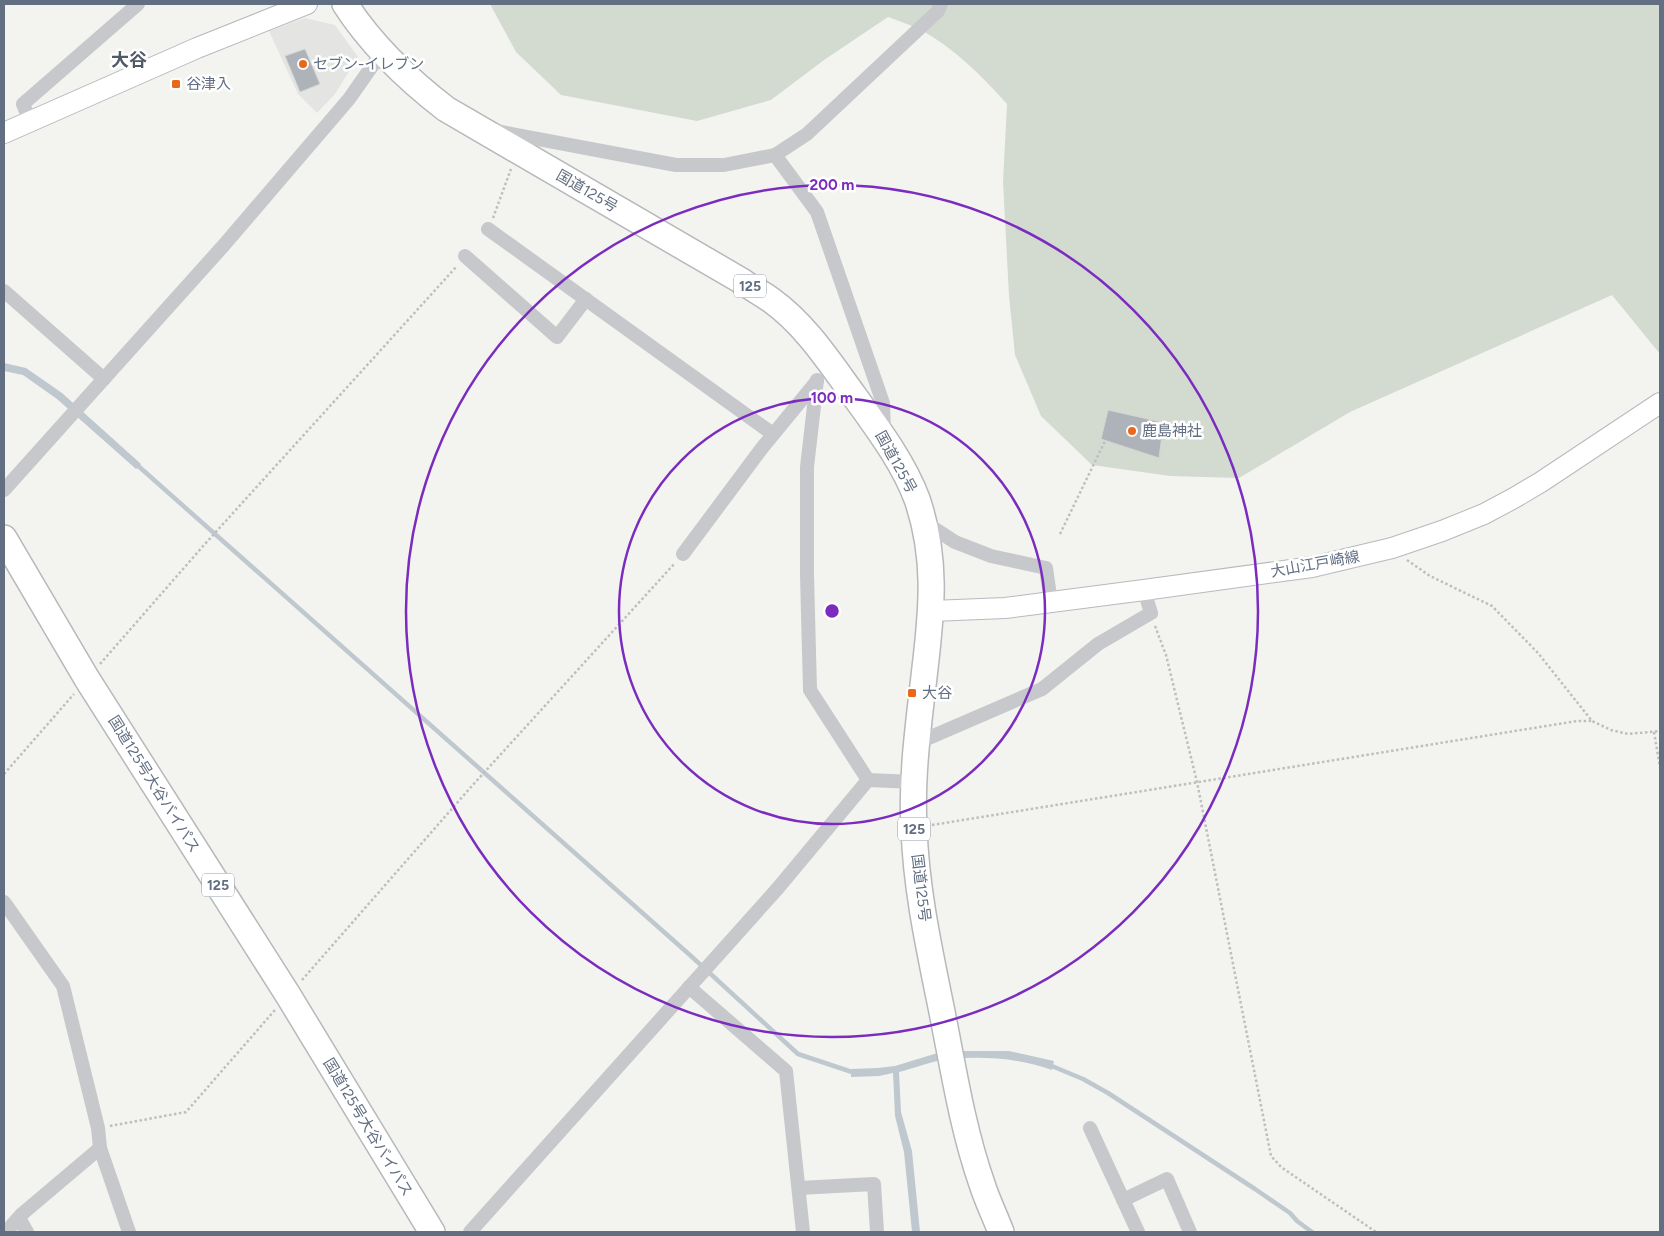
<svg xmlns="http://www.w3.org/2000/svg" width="1664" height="1236" font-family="Figtree,'Noto Sans JP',sans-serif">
<rect width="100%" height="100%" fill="#f3f4ef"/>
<path fill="#e4e4e3" d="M 305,18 L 335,25 L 358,57 L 335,94 L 317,113 L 298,94 L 269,31 Z"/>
<path fill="#d3dbd0" d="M 490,4 L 1660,4 L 1660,354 L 1612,295 L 1350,412 L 1239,478 L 1170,476 L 1092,465 L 1041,416 L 1015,355 L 1009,296 L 1003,182 L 1007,104 C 982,76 954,48 921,30 C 911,25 899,21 888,17 L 824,60 L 771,100 L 697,121 L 561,95 L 516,52 Z"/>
<g fill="#bfc8ce">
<path d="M 4,363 L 26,368 L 62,393 L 141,464 L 136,469 L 57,399 L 23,375 L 4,371 Z"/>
<path d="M 944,1051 L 1009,1051 L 1054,1061 L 1052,1070 C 1018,1058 984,1056 948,1059 C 932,1061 915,1068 899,1072 L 901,1112 L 912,1151 L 920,1232 L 912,1232 L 904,1152 L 895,1116 L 893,1073 L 879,1076 L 851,1077 L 851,1069 L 878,1068 L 895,1066 Z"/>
</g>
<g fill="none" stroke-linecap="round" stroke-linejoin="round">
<g stroke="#bfc8ce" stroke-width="4.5">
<path d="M 136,464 L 691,956 L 798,1054 L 855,1073"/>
<path d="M 1047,1064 L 1083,1079 L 1108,1093 L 1255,1189 L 1290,1213 L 1297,1221 L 1312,1232"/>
</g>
</g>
<g fill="#aeb3ba" stroke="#d5d5d2">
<path d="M 305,49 L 320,84 L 300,92 L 285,56 Z"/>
<path d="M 1108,410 L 1161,422 L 1162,435 L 1159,458 L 1101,439 Z"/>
</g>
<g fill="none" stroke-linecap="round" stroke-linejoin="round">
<g stroke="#b6b9be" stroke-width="22">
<g id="secondary">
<path d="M 4,133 L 197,48 L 307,4"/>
<path d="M 932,611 L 1005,608 L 1144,590 L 1312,567 L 1392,548 L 1442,531 L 1484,514 L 1514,498 L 1541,482 L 1660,403"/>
</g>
</g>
<g stroke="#b6b8bb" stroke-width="28">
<g id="highway">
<path d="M 345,4 C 372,46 407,79 446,109 L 740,280 C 750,287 761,293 771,300 C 806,325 830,363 855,397 C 878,429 903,462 917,499 C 937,557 932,609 925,668 C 919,721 911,775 914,828 C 916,889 929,948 941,1007 C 953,1066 962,1127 982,1184 C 987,1200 995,1216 1001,1232"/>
<path d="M 4,538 L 87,679 L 288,995 L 432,1232"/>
</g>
</g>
<g stroke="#bdbec0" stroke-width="2.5" stroke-dasharray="2.5 2.5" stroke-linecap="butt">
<path d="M 493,218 L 511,169"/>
<path d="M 1060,534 L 1105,441"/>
<path d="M 1407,560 L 1430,576 L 1492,606 L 1538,653 L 1592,721 L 1611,730 L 1628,734 L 1660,731"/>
<path d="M 1155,626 L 1166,655 L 1197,782 L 1271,1156 L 1281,1167 L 1376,1232"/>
<path d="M 100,664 L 204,545 L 457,266"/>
<path d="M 1654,732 L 1660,767"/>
<path d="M 4,774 L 74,694"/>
<path d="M 932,825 L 1577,721 L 1592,721"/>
<path d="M 302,980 L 471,787 L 675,563"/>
<path d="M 110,1126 L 186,1112 L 275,1010"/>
</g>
<g stroke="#c6c8cc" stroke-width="14">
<path d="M 30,121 L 23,104 L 138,4"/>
<path d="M 496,131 L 676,165 L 724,165 L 775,155 L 807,134 L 938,11 L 941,4"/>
<path d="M 775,155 L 817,212 L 883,403 L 884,434"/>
<path d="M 488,229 L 773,434"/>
<path d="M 465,256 L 557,337 L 586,299"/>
<path d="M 4,291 L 104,379"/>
<path d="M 817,380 L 807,467 L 807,575 L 810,690 L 868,780"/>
<path d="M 4,490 L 224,245 L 349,99 L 382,52"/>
<path d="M 924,522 L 955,542 L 991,556 L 1046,568 L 1051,603"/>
<path d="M 683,554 L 762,448 L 817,381"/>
<path d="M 917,743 L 1042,689 L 1098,644 L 1151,613 L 1144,590"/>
<path d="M 4,902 L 63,986 L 98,1128 L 100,1148 L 129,1232"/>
<path d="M 689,987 L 786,1071 L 803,1232"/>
<path d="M 1090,1128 L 1138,1232"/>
<path d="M 799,1188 L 874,1184 L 877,1232"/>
<path d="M 1123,1200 L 1167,1179 L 1190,1232"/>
<path d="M 19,1218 L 27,1232"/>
<path d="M 6,1232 L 22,1214 L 100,1148"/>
<path d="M 470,1232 L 778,888 L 868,780 L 914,782"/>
</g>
<use href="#secondary" stroke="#fff" stroke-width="20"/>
<use href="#highway" stroke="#fff" stroke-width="25"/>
</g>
<g fill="none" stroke="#7b2cbf" stroke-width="2.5">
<circle cx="832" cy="611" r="213"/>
<circle cx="832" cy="611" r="426"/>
</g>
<g fill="#e9681a" stroke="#fff" stroke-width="2">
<circle cx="303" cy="64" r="5"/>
<rect x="171" y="79" width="10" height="10" rx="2.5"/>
<circle cx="1132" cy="431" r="5"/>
<rect x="907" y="688" width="10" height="10" rx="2.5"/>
</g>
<g text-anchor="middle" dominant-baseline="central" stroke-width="5" stroke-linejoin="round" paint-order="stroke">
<g fill="#fff" stroke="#919aa8" stroke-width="1">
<rect x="734" y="274.5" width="32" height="23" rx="4"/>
<rect x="898" y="817.5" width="32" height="23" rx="4"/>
<rect x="202" y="873.5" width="32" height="23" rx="4"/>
</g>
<g font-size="14" font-weight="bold" fill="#626f82">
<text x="750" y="286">125</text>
<text x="914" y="829">125</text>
<text x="218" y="885">125</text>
</g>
<g font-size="15" fill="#626f82" stroke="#fff" text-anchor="start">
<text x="313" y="64">セブン-イレブン</text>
<text x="186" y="84">谷津入</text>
<text x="1142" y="431">鹿島神社</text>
<text x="922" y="693">大谷</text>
</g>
<g font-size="15" fill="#626f82" stroke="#fff">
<text transform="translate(587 191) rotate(30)">国道125号</text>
<text transform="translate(896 462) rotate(61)">国道125号</text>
<text transform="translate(1315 564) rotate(-10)">大山江戸崎線</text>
<text transform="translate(154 784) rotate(58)">国道125号大谷バイパス</text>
<text transform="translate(921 888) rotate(83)">国道125号</text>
<text transform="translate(368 1127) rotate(59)">国道125号大谷バイパス</text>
</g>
<g font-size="18" font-weight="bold" fill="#505967" stroke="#fff">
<text x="129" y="60">大谷</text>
</g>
</g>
<circle cx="832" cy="611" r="8" fill="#7b2cbf" stroke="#fff" stroke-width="2.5"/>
<g font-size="15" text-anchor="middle" font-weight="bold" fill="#7b2cbf" stroke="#fff" stroke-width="5" stroke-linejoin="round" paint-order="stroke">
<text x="832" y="190">200 m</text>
<text x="832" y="403">100 m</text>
</g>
<rect width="1664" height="1236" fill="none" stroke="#626f82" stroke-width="10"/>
</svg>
